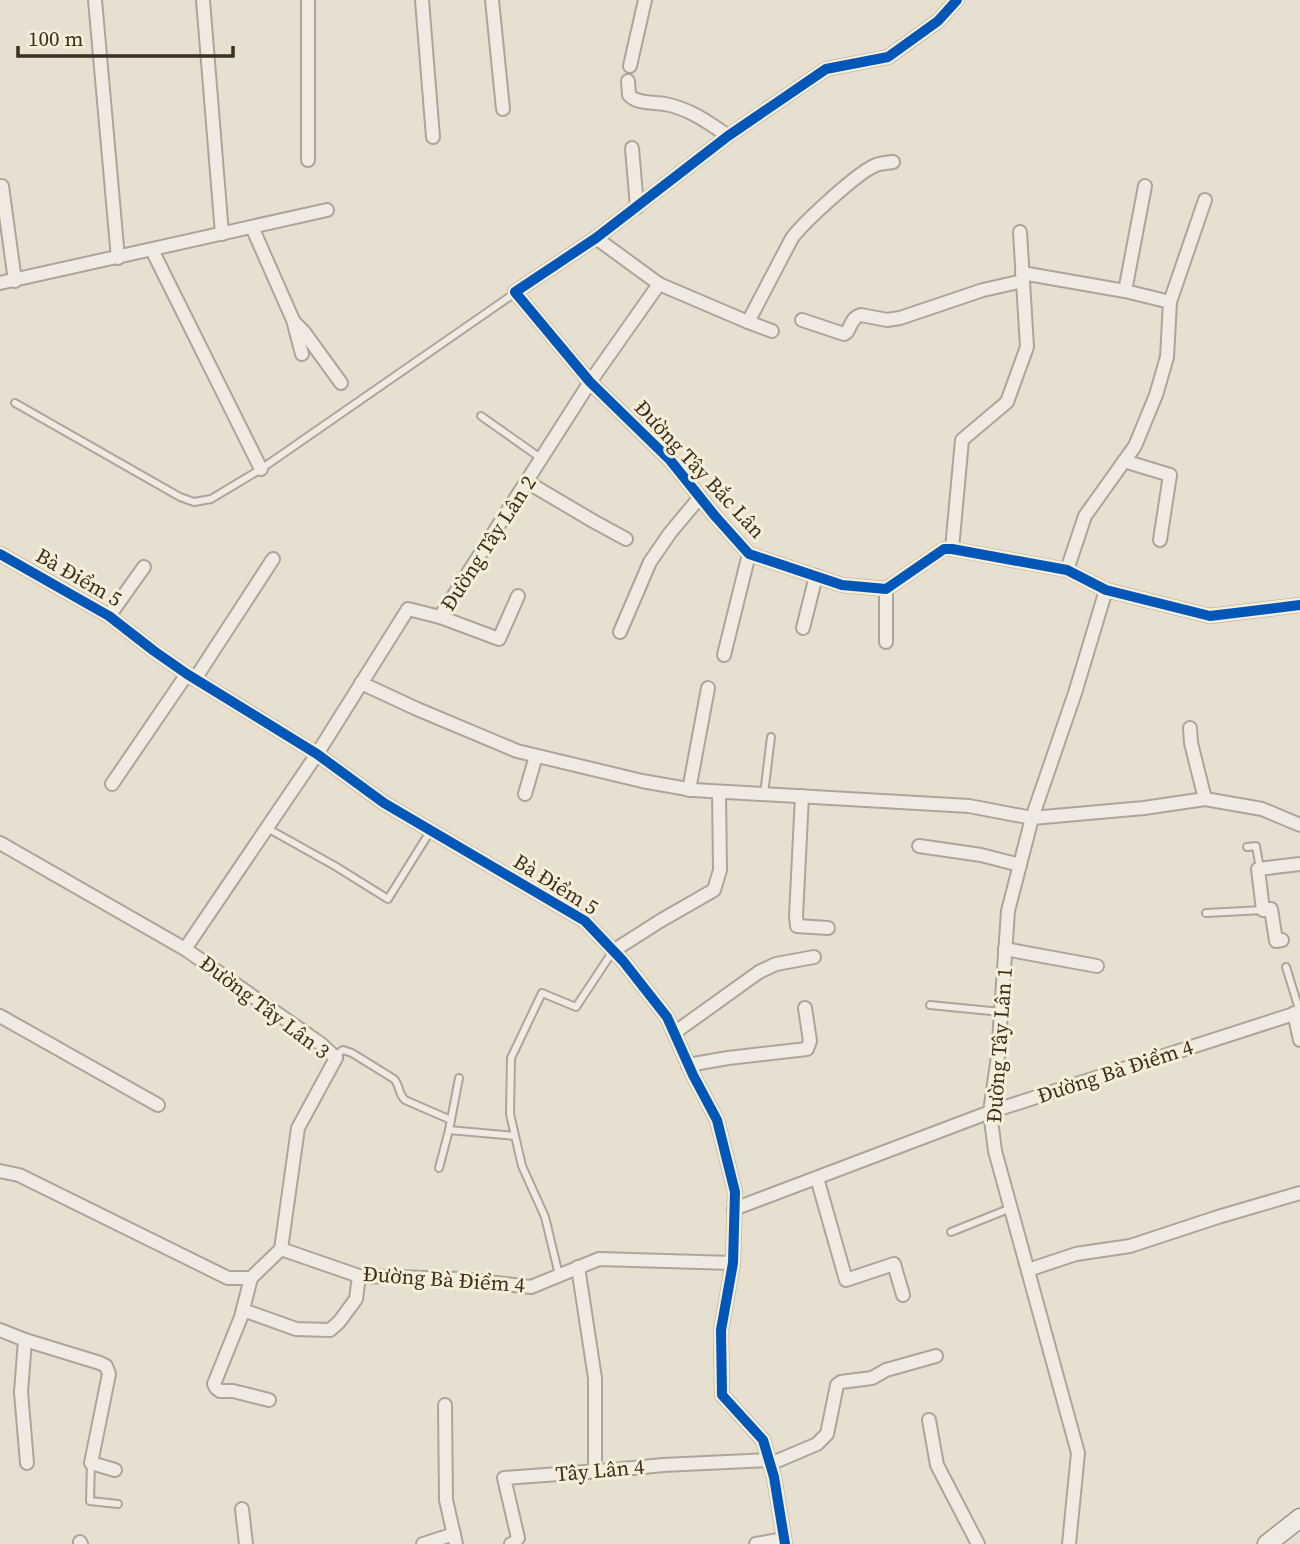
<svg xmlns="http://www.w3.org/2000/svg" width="1300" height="1544" font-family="'Source Serif 4',serif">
<rect width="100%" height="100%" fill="#e7e0d1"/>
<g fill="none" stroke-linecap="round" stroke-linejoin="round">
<g stroke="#ada599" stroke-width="10">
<g id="service">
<path d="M 15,403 L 180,497 L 194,502 L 211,499 L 261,469 L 515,293"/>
<path d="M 481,416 L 542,459"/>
<path d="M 764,794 L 771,737"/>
<path d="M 267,828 L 335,866 L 388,899 L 431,830"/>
<path d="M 1247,847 L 1256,846 L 1260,869"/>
<path d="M 1206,913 L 1263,910"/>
<path d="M 1286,967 L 1300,1012"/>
<path d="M 930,1005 L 1001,1012"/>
<path d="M 336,1058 L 340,1052 L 343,1050 L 352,1053 L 394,1079 C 400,1085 398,1094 405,1100 L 451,1120"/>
<path d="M 449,1130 L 515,1136"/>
<path d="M 439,1168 L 449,1130 L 459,1078"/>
<path d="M 951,1232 L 1011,1208"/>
<path d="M 559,1275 L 545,1217 L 522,1166 L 510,1114 L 511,1058 L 542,993 L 576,1007 L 613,951"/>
<path d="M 91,1463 L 90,1501 L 118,1504"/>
</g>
</g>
<g stroke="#ada599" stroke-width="16">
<g id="minor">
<path d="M 95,0 L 118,258"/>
<path d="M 203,0 L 222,234"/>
<path d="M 308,0 L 308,160"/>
<path d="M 422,0 L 433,137"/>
<path d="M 492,0 L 503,109"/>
<path d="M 957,0 L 938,21 L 888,57 L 826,69 L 728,136 L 596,238 L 515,292 L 590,382 L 670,460 L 715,516 L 749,554 L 842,585 L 886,589 L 944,549 L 952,549 L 1067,570 L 1106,590 L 1210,616 L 1300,605"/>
<path d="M 630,66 L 645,0"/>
<path d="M 628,81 L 629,95 C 637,104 653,102 665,104 C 690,109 708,122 728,136"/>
<path d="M 632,148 L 637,207"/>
<path d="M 2,186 L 15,281"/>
<path d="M 1145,186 L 1125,291 L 1170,302"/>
<path d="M 252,227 L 293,320 L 302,354"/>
<path d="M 596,238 L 659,284 L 748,322 L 772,331"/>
<path d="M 152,250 L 261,469"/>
<path d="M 1022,273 L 1125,291"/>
<path d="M 0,283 L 327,210"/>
<path d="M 802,320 L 844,334 L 847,332 C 851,326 852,317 861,315 L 887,320 L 900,318 L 983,290 L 1023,281"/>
<path d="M 748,322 L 792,238 C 804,222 858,172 876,165 C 881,163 887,163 893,162"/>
<path d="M 295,323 L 304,332 L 341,383"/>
<path d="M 1124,461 L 1170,475 L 1160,540"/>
<path d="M 527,482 L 593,521 L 626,539"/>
<path d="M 952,549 L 962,440 L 1007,402 L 1027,347 L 1020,232"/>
<path d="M 0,554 L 109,616 L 154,651 L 187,674 L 317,754 L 384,803 L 585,921 L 623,961 L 667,1017 L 693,1075 L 717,1120 L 735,1192 L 733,1263 L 721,1330 L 722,1395 L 763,1440 L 774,1477 L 785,1544"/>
<path d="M 1067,570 L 1085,516 L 1135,446 L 1156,395 L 1167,357 L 1170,302 L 1205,200"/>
<path d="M 886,589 L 886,642"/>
<path d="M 109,616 L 144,567"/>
<path d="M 440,617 L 499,639 L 518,596"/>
<path d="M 803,628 L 816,576"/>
<path d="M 620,632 L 650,562 L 670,533 L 700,497"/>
<path d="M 724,655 L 749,554"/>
<path d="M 195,679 L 273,559"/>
<path d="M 361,683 L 417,709 L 517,751 L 642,781 L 693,790 L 969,806 L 1032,818 L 1144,808 L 1205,799 L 1262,809 L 1300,825"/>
<path d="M 1190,728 L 1191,743 L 1205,799"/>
<path d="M 112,784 L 187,674"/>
<path d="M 689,790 L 708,688"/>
<path d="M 525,794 L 536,756"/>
<path d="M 802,796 L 796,916 L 797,926 L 828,928"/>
<path d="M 0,843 L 185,949 L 321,1044 L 336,1058 L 298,1128 L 281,1249 L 251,1278 L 228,1278 L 19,1175 L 0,1171"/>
<path d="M 919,846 L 981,855 L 1020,865"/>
<path d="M 1282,940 L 1276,941 L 1271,909 L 1263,910 L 1258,869 L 1300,864"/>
<path d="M 185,949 L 317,754 L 408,609 L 440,617 L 590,382 L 659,284"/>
<path d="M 1005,949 L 1097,966"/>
<path d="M 613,951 L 660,921 L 714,890 L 720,870 L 719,792"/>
<path d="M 1294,1013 L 1300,1040"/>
<path d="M 0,1016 L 158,1105"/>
<path d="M 674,1033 L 759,972 L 776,964 L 814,957"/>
<path d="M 688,1065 L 728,1058 L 807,1049 L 810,1041 L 805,1008"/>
<path d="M 817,1178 L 846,1280 L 894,1264 L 903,1295"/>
<path d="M 734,1209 L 990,1112 L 1300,1012"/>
<path d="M 281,1249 L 359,1276 L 462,1279 L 531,1287 L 599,1259 L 733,1263"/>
<path d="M 578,1267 L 595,1378 L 595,1472"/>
<path d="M 1028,1270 L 1076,1254 L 1130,1246 L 1218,1217 L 1300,1193"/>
<path d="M 251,1278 L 241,1317 L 214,1384 L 216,1388 L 220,1391 L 233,1391 L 269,1400"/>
<path d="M 243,1310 L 296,1329 L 330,1330 L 339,1322 L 356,1299 L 359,1276"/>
<path d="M 0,1330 L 25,1340 L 100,1363 L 106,1366 L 109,1374 L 91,1463 L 115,1470"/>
<path d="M 25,1340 L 21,1392 L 27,1463"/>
<path d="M 445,1405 L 446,1500 L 456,1544"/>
<path d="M 929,1420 L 937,1465 L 978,1544"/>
<path d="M 770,1464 L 817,1444 L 827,1434 L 837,1385 L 841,1382 L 872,1378 L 886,1370 L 936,1356"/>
<path d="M 242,1509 L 246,1544"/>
<path d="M 80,1542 L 81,1544"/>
<path d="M 423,1544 L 454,1534"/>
<path d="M 511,1544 L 514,1543 L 518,1538 L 504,1478 L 613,1470 L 663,1465 L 769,1460"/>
<path d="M 756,1544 L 784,1539"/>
<path d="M 1069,1544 L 1078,1453 L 995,1151 L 990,1112 L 998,1056 L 1008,911 L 1032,818 L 1075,693 L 1106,590"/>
</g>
</g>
<g stroke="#9c958a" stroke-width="21">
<path id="secondary" d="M 1267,1544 L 1300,1518"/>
</g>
<use href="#service" stroke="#efebe3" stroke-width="6"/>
<use href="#minor" stroke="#efebe3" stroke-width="12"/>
<use href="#secondary" stroke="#efebe3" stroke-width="18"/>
<g stroke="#f7eed8" stroke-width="15">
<g id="cycleway">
<path d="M 957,0 L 938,21 L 888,57 L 826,69 L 728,136 L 596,238 L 515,292 L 590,382 L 670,460 L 715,516 L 749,554 L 842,585 L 886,589 L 944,549 L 952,549 L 1067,570 L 1106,590 L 1210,616 L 1300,605"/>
<path d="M 0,554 L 109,616 L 154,651 L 187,674 L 317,754 L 384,803 L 585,921 L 623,961 L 667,1017 L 693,1075 L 717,1120 L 735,1192 L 733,1263 L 721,1330 L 722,1395 L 763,1440 L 774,1477 L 785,1544"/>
</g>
</g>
<use href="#cycleway" stroke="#0057b8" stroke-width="10"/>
</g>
<g text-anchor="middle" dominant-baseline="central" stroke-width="6" stroke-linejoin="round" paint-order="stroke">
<g font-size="21" fill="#3d2e20" stroke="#f7eed8">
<text transform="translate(700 469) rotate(47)">Đường Tây Bắc Lân</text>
<text transform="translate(488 543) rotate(-57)">Đường Tây Lân 2</text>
<text transform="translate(79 577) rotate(30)">Bà Điểm 5</text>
<text transform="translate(556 884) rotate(32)">Bà Điểm 5</text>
<text transform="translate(265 1007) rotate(37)">Đường Tây Lân 3</text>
<text transform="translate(999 1045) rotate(-86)">Đường Tây Lân 1</text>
<text transform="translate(1115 1071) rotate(-18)">Đường Bà Điểm 4</text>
<text transform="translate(444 1279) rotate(4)">Đường Bà Điểm 4</text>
<text transform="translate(600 1470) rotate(-5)">Tây Lân 4</text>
</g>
</g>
<path d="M18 46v10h215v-10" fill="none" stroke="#3d2e20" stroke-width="3.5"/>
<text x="28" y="46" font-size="21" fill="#3d2e20" stroke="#f7eed8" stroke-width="5" paint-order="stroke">100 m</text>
</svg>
